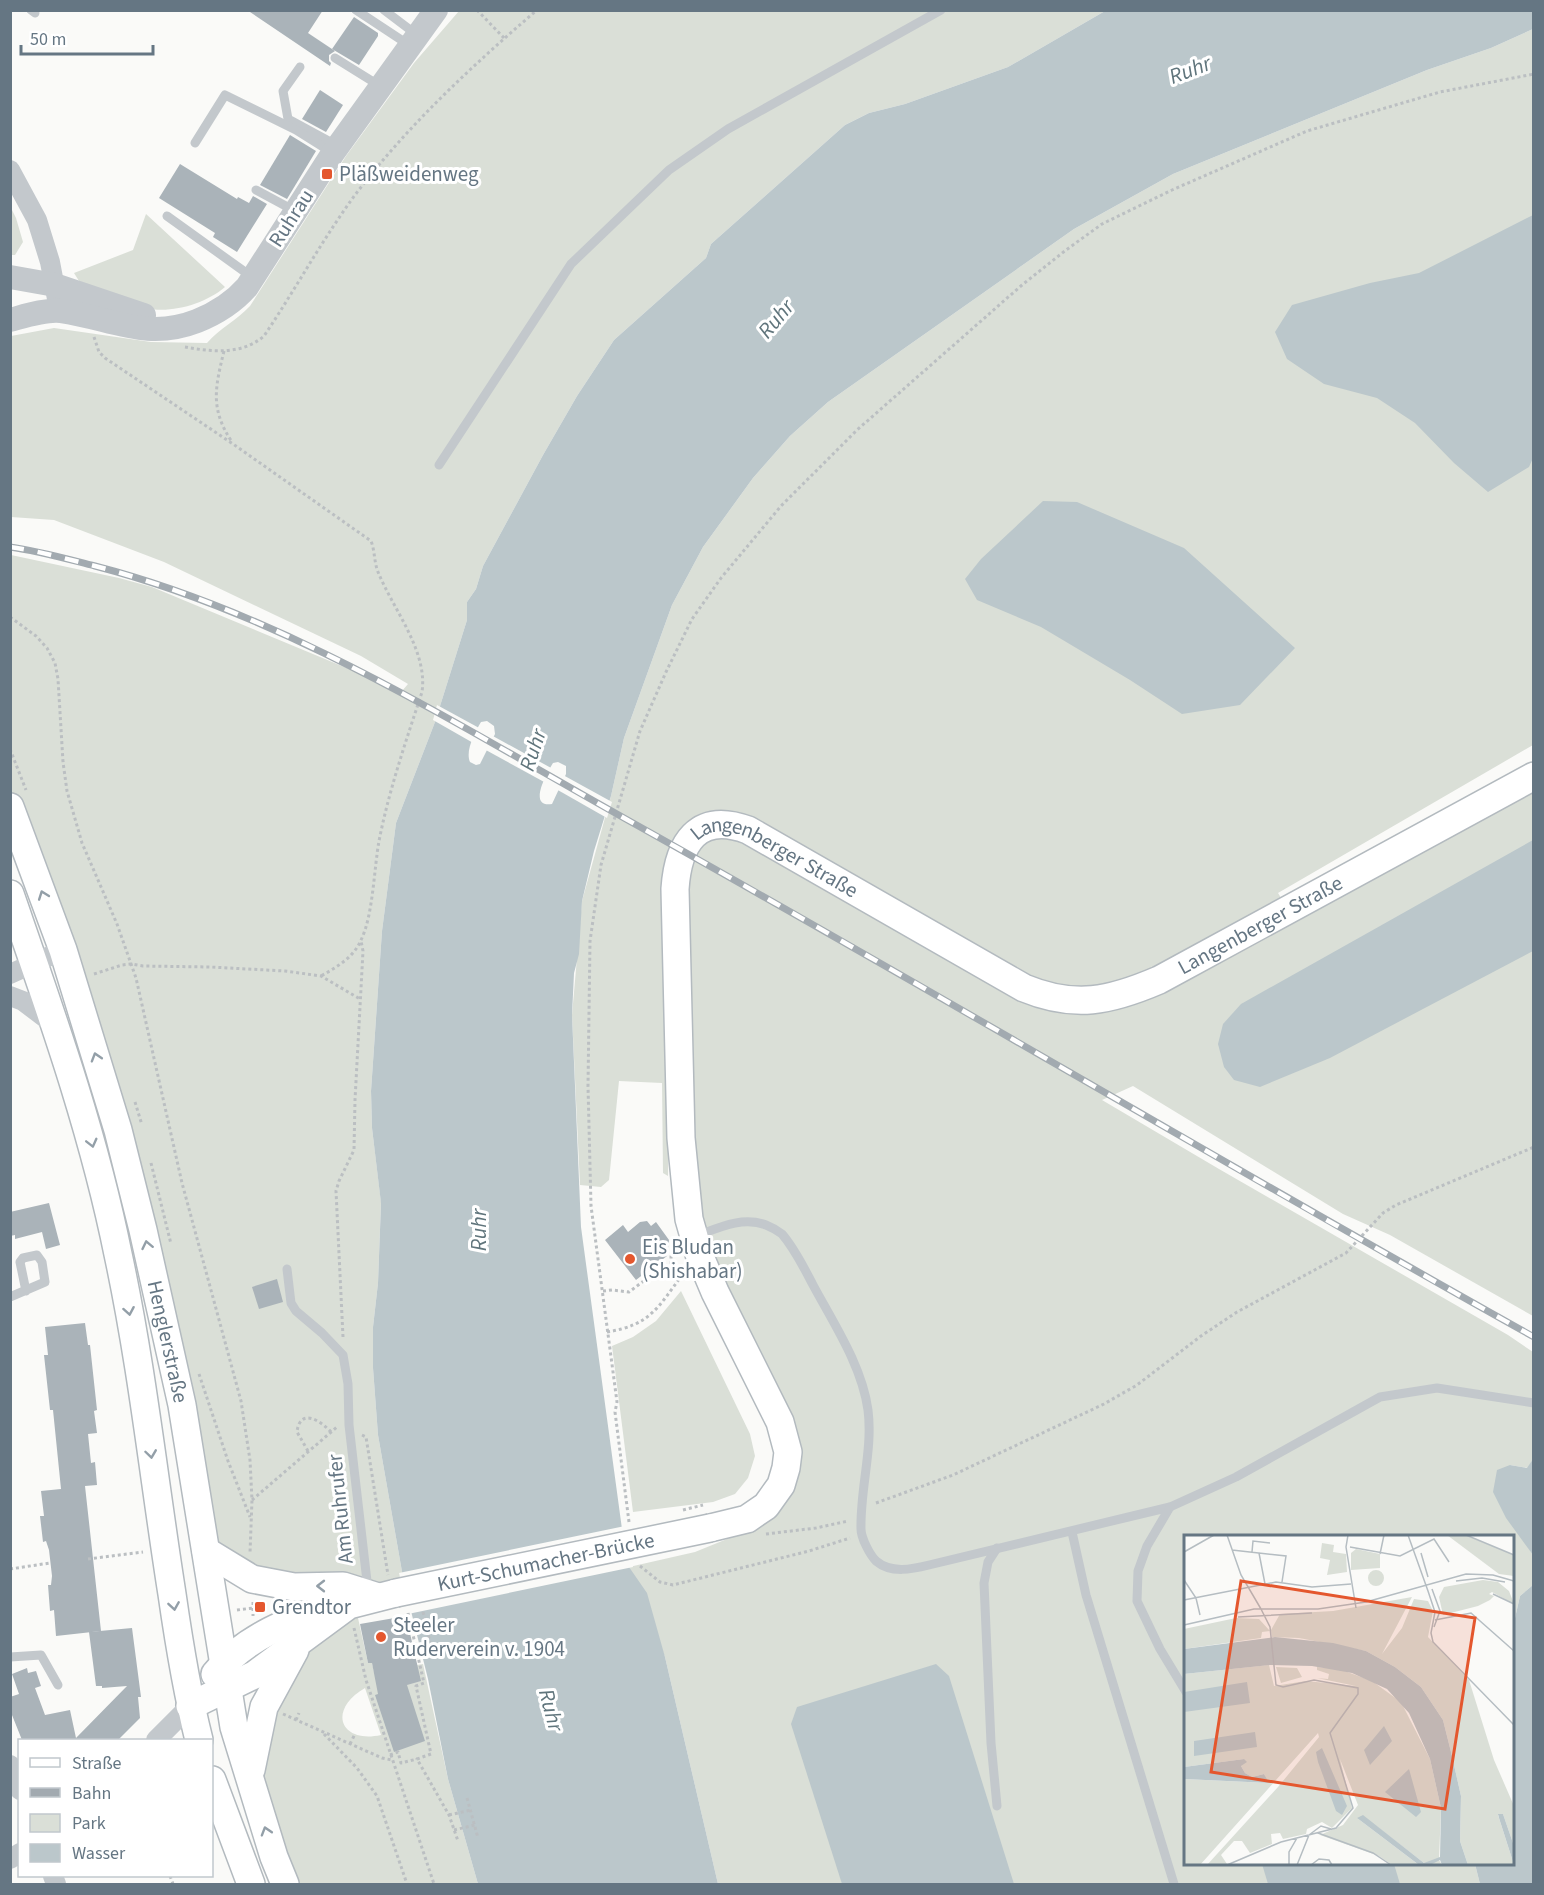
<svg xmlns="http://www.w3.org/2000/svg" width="1544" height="1895" font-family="'Source Sans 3',sans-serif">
<rect width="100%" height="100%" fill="#fafaf8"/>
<g fill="#dadfd7" fill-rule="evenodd">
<path d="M 459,11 L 1105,11 L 1008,67 L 905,104 L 869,113 L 845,125 L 711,244 L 706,258 L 614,340 L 577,396 L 543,455 L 483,566 L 476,589 L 467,602 L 467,620 L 435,722 L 396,823 L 382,931 L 371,1091 L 372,1128 L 381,1202 L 378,1283 L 373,1327 L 373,1368 L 378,1435 L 404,1583 L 295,1587 L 208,1548 L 142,1228 L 11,799 L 11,555 L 119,578 L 152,587 L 402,691 L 408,684 L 361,656 L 164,562 L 54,520 L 11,517 L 11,336 L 54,328 L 151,342 L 207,343 C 219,329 237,320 250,306 L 346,156 L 414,63 Z"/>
<path d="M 1533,29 L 1533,745 L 1278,893 L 1295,920 L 1533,783 L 1533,1316 L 1390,1235 L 1343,1214 L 1133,1086 L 1102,1100 L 1219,1169 L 1508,1335 L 1533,1352 L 1533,1459 L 1528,1468 L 1510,1465 L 1524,1541 L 1533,1555 L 1533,1585 L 1520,1596 L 1513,1627 L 1512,1536 L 1186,1536 L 1186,1864 L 1475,1864 L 1480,1884 L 718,1884 L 665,1657 L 629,1567 L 695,1552 L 759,1526 L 798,1471 L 709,1260 L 669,1020 L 668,1176 L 663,1173 L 662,1083 L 619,1081 L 609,1180 L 601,1187 L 580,1185 L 572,1015 L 582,901 L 611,796 L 624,738 L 672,605 L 703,547 L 753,478 L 790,436 L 828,402 L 1074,229 L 1173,174 L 1427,70 L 1491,48 Z"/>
<path d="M 10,206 L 16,218 L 23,242 L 15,255 L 11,255 Z"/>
<path d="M 146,214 L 225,287 C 205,304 171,314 145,308 C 123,302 100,289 79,281 L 74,273 L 133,250 Z"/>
<path d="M 681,1291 L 750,1434 L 755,1456 L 748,1478 L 735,1494 L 713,1502 L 633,1512 L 612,1346 L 633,1337 L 656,1321 Z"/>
<path d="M 356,1609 L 368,1663 L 372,1663 L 374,1672 L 423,1664 L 448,1779 L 478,1884 L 298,1884 L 261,1777 L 271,1706 L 311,1647 ZM 365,1688 L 381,1735 C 340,1744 327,1710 365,1688 Z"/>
</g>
<g fill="#bbc7cb" fill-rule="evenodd">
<path d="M 1105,11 L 1533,11 L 1533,29 L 1491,48 L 1427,70 L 1173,174 L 1074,229 L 828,402 L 790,436 L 753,478 L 703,547 L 672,605 L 624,738 L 611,796 L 594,851 L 582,901 L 579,954 L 574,973 L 572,1015 L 581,1227 L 622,1529 L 629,1567 L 647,1593 L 665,1657 L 718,1884 L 478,1884 L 448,1779 L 428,1679 L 404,1583 L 378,1435 L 373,1368 L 373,1327 L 378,1283 L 381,1203 L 372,1128 L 371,1091 L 382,931 L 396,823 L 435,722 L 467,620 L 467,602 L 476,589 L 483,566 L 543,455 L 577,396 L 614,340 L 706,258 L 711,244 L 845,125 L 869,113 L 905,104 L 1008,67 ZM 487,721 L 494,726 L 495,734 L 480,764 L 476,765 L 470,762 C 465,751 475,732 481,722 ZM 558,762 L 566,766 L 566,774 L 552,804 C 527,808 547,773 553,763 Z"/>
<path d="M 1533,215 L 1533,458 L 1529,467 L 1488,492 L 1454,463 L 1415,423 L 1377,398 L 1324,384 L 1287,359 L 1275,332 L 1292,305 L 1370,283 L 1419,273 Z"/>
<path d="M 1043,501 L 1077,502 L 1184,548 L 1295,648 L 1240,705 L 1182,714 L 1130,680 L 1041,627 L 977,600 L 965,579 L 981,559 Z"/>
<path d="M 1533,840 L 1533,951 L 1330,1058 L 1260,1087 L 1234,1080 L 1224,1067 L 1218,1044 L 1223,1024 L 1241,1004 Z"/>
<path d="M 1533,1459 L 1534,1555 L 1533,1555 L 1506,1518 L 1493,1492 L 1497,1470 L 1510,1465 L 1527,1468 Z"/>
<path d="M 1533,1585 L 1533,1884 L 1480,1884 L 1475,1864 L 1512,1864 L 1513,1627 L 1520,1596 Z"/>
<path d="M 936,1664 L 949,1676 L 1014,1884 L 842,1884 L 791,1724 L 797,1707 Z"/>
<path d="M 1262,1864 L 1394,1864 L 1400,1884 L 1268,1884 Z"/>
</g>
<g fill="#fafaf8">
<path d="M 437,705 L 481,729 L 475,744 L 433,720 Z"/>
<path d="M 491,735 L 553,769 L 546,783 L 484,749 Z"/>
<path d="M 563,775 L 612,802 L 607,818 L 556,789 Z"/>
<path d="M 625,1526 L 633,1567 L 408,1614 L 399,1573 Z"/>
</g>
<g fill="#aab3b9">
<path d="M 247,10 L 323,10 L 308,33 L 335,51 L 329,55 L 329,61 L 331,63 L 330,66 Z"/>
<path d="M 354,17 L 378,33 L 378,36 L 359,65 L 332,49 Z"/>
<path d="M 320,90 L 343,105 L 326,132 L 302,119 Z"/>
<path d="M 290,135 L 316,151 L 287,199 L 260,185 Z"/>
<path d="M 180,164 L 237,199 L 238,197 L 249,203 L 253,196 L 267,204 L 237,252 L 213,237 L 215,233 L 159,198 Z"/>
<path d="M 49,1203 L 60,1245 L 46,1249 L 42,1232 L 15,1239 L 15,1235 L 10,1236 L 10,1212 Z"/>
<path d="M 647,1221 L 651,1226 L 656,1222 L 669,1240 L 667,1256 L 636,1280 L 605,1240 L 623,1225 L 628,1232 L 640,1222 Z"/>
<path d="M 277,1279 L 283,1302 L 259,1309 L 252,1287 Z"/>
<path d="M 85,1323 L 88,1345 L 90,1345 L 97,1410 L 94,1411 L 97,1433 L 88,1434 L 91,1463 L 95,1462 L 97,1485 L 85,1486 L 101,1631 L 56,1636 L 54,1610 L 50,1611 L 48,1585 L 51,1585 L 52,1576 L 49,1550 L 46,1541 L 43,1542 L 40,1516 L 44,1516 L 41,1491 L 61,1489 L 53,1410 L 50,1410 L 44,1355 L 48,1355 L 45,1327 Z"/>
<path d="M 406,1616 L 421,1681 L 407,1685 L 425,1741 L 394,1752 L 375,1695 L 378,1694 L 372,1663 L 368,1663 L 360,1624 Z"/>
<path d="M 132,1628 L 141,1697 L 138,1697 L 140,1718 L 118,1740 L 22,1740 L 10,1710 L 10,1697 L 19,1694 L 12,1674 L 27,1668 L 28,1673 L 36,1671 L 41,1686 L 35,1688 L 45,1715 L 70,1710 L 76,1738 L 127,1686 L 102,1688 L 102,1686 L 96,1686 L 89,1632 Z"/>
</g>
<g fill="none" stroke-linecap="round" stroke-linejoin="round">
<g stroke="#b3babf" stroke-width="30">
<g id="secondary">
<path id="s1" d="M 10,807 L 63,950 L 118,1130 L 143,1230 L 182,1405 L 234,1727 L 274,1857 L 285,1884"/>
<path d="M 10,894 C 51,1013 93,1130 118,1254 C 142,1366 154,1480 172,1594 C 179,1643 187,1692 199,1740"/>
<path id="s2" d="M 710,1528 L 747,1519 L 766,1506 L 781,1485 L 786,1468 L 788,1452 L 780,1422 L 715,1292 L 699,1254 L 689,1219 L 681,1138 L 675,889 C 678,844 697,811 748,830 L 1024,988 C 1075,1009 1110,1001 1159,980 L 1534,776"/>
<path d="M 206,1551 L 252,1579 L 294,1587 L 343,1586 L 378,1597"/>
<path d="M 215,1674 C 245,1637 292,1619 336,1605"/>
<path d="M 190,1706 L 254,1675 L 349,1605 L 396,1593"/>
<path d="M 251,1770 L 264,1707 L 295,1650"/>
<path d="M 212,1780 L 251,1884"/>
</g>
</g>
<g stroke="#bbbfc2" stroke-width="3" stroke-dasharray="3 3" stroke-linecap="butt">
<path d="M 477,10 L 504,38"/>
<path d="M 94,337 L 99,352 L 105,358 L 233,444 L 371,541 C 375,551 374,562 378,572 C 393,609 428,651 422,692 C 406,741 389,790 379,841 C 374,869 373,916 361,940 C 354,957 337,967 321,976"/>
<path d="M 185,347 C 212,352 242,355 264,336 C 295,290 322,240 355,195 C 407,126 472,66 537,10"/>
<path d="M 224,351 C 215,388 210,409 232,442"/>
<path d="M 10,617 L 36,636 L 47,648 L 55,663 L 58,679 L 63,762 L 67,791 L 82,843 L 117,924 L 136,978 L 182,1183 L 241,1401 L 250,1460 L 252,1500 L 250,1553"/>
<path d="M 10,749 L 26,790"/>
<path d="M 94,974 L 122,965 L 131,964 L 143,966 L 210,967 L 285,971 L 321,976 L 360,999"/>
<path d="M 135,1102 L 142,1125"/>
<path d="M 151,1163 L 171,1244"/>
<path d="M 603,1291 L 612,1290 L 629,1292 L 657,1271 L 663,1272 L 671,1264 L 671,1255 L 676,1251"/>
<path d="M 607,1332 C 651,1325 658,1307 683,1274"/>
<path d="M 343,1337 L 336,1191 L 339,1181 L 354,1150 L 355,1100 L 363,951 L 361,941"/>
<path d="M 199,1374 L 228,1461 L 250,1517"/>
<path d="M 362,1435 L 366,1437 L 388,1575"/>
<path d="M 308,1451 L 297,1432 C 300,1407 321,1421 331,1432"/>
<path d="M 252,1500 L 337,1427"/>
<path d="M 876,1503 L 953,1475 L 1104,1404 L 1137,1385 L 1201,1336 L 1237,1312 L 1346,1253 L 1383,1213 L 1396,1205 L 1534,1147"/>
<path d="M 683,1510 L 703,1505"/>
<path d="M 629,1522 L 615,1412 L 617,1402 L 591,1206 L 588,1086 L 590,941 L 601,865 L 640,731 L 666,672 L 692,619 L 721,578 L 781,506 L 857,430 L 1022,285 L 1066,250 L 1102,224 L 1172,190 L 1307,131 L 1440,92 L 1534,74"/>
<path d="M 766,1534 L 816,1528 L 848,1521"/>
<path d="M 88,1559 L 143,1552"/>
<path d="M 640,1566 L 660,1582 L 673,1585 L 809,1551 L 850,1538"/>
<path d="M 10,1569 L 50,1563"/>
<path d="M 253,1602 L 253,1616"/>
<path d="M 237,1610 L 253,1608"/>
<path d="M 423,1612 L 430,1642"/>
<path d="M 408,1613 L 424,1683 L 416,1686 L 431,1754 L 417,1759 L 449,1815 L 458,1841"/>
<path d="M 354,1628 L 366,1680 L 434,1884"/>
<path d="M 412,1629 L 426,1627"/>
<path d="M 283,1714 L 382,1758 L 392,1760"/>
<path d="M 296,1720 L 299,1713"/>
<path d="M 324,1734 L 357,1768 L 377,1796 L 407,1884"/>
<path d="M 350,1744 L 355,1734"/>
<path d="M 390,1755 L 398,1752 L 401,1763 L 417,1759"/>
<path d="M 467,1798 L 478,1838"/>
<path d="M 449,1815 L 471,1810"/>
<path d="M 454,1830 L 475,1825"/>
<path d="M 170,1876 L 173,1884"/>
</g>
<g stroke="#c3c8cc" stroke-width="9">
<path d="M 31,10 L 35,13"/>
<path d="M 356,10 L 409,45"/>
<path d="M 384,10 L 417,35"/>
<path d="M 335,58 L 380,86"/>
<path d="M 300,67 L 283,91 L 288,119 L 336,145"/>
<path d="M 195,143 L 225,95 L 296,130 L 331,152"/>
<path d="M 256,190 L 295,211"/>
<path d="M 167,216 L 252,277"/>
<path d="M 439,465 L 571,264 L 669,170 L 728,129 L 941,10"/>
<path d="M 696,1236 C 718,1228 742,1216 766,1225 C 771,1227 778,1231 782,1234 C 795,1249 804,1268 813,1285 C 834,1324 862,1366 868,1410 C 873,1449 860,1489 861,1529 C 861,1538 870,1555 876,1561 C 891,1574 913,1569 929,1565 L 1170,1507 L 1236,1477 L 1380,1397 L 1437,1388 L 1534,1403"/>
<path d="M 287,1269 L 291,1303 L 296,1311 L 322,1333 L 343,1355 L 348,1384 L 349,1425 L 368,1590"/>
<path d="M 10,1297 L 45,1282 L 42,1262 L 37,1255 L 23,1258 L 20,1262 L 26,1291"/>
<path d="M 1170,1507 L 1147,1546 L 1138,1571 L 1137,1601 L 1160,1649 L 1186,1692"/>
<path d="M 1072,1532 L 1086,1595 L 1174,1884"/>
<path d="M 997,1548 L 988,1562 L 984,1583 L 991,1743 L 997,1806"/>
<path d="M 10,1657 L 41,1655 L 58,1685"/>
</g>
<g stroke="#c3c8cc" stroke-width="20">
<path d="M 10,170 L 37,220 L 50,262 L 57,299"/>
<path d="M 10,974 L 63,950"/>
<path d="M 10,996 L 23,1001 L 56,1026"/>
<path d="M 156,1740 L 190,1706"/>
<path d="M 10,1765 L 20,1790"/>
<path d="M 10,1859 L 20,1853"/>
<path d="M 53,1876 L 56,1884"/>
</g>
<g stroke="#c3c8cc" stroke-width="24">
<path d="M 10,277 L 55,285 L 144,315"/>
<path d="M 10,320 C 25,316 46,309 61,311 C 111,318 146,341 197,321 C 217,313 233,303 247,287 L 333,153 L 436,10"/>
</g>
<use href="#secondary" stroke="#fff" stroke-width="27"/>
<g stroke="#a2aab0" stroke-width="7">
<path id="rail" d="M 10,547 C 39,551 67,559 95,566 C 285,615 454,723 624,818 C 929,988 1229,1167 1534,1337"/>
</g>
<use href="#rail" stroke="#fff" stroke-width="4.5" stroke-dasharray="14" stroke-linecap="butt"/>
<g stroke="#b3babf" stroke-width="30" stroke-linecap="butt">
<g id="secondary-bridge">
<path id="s3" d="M 396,1593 L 710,1528"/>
</g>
</g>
<use href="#secondary-bridge" stroke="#fff" stroke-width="27"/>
</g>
<defs><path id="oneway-chevron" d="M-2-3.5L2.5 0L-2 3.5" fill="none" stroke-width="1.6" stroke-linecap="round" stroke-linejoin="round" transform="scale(1.5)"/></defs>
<g stroke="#939fa8">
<use href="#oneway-chevron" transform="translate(43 895) rotate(-110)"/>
<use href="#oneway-chevron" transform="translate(96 1057) rotate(-107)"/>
<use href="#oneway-chevron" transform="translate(92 1143) rotate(76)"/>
<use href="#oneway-chevron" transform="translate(147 1245) rotate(-102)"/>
<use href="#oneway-chevron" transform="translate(129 1311) rotate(80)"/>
<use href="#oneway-chevron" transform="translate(151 1454) rotate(82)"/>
<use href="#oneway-chevron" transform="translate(321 1586) rotate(180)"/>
<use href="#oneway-chevron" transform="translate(174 1606) rotate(81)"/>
<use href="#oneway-chevron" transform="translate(266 1831) rotate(-107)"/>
</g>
<g fill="#e4572e" stroke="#fff" stroke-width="2">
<rect x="321" y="168" width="12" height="12" rx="3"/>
<circle cx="630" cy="1259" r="6"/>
<rect x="254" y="1601" width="12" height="12" rx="3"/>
<circle cx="381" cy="1637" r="6"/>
</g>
<g text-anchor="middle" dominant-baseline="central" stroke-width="6" stroke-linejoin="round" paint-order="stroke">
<g font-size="21" fill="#657683" stroke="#fff" text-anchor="start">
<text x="339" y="174">Pläßweidenweg</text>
<text x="642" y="1247">Eis Bludan<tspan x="642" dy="24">(Shishabar)</tspan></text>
<text x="272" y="1607">Grendtor</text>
<text x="393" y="1625">Steeler<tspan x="393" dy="24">Ruderverein v. 1904</tspan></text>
</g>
<g font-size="21" fill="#657683" stroke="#fff">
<text transform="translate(291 218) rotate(-57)">Ruhrau</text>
<text stroke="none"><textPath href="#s2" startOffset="854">Langenberger Straße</textPath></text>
<text stroke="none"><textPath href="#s2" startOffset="1394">Langenberger Straße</textPath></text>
<text stroke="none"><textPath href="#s1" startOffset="558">Henglerstraße</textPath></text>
<text transform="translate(340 1509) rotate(-96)">Am Ruhrufer</text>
<text stroke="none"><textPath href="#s3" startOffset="153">Kurt-Schumacher-Brücke</textPath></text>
</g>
<g font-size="22" font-style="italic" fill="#60757c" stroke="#fff">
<text transform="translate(1190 70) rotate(-21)">Ruhr</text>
<text transform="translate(776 319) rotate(-50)">Ruhr</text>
<text transform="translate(533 750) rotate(-72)">Ruhr</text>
<text transform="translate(479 1230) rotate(-90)">Ruhr</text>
<text transform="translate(551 1710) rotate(75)">Ruhr</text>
</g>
</g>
<g transform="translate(1184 1535)">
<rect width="330" height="330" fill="#fafaf8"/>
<path d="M 263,0 L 281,0 L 330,20 L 330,41 L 315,39 ZM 138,8 L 150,10 L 149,17 L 162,19 L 163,37 L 143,40 L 146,25 L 136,23 ZM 172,14 L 196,19 L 196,33 L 167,35 L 167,18 ZM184 43a8 8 0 1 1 16 0a8 8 0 1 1-16 0ZM 299,45 L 314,47 L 325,56 L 330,69 L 308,57 L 305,59 L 310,61 L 306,65 L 294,71 L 259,80 L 255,62 L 260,52 ZM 228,62 L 198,119 L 218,93 L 230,64 L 244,66 L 249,76 L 244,102 L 285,145 L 310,225 L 330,271 L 330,311 L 319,279 L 314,280 L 330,330 L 284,330 L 276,306 L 277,261 L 268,221 L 259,185 L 237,152 L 211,132 L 182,116 L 115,103 L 88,102 L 87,95 L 96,79 L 149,76 ZM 52,83 L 75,84 L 86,96 L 78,97 L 77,103 L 0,114 L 0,94 ZM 85,130 L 90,151 L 122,146 L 172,151 L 133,143 L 144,144 L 145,139 L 133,135 L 133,132 L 155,134 L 188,146 L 217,167 L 246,224 L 257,273 L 255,325 L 258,330 L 240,328 L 191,290 L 173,283 L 235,330 L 208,330 L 195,321 L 136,300 L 159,290 L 174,270 L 156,224 L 168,273 L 148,293 L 138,287 L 123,294 L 122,299 L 99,304 L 96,298 L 87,299 L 88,309 L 66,318 L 58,306 L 50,306 L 37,320 L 43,329 L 23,330 L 94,252 L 135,202 L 134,198 L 16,330 L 0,330 L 0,244 L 84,248 L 80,239 L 68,242 L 61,238 L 57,231 L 60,224 L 0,232 L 0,139 ZM 92,132 L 113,133 L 118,142 L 97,148 Z" fill="#dadfd7"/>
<path d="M 91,102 L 149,108 L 182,116 L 211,132 L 237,152 L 259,185 L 268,221 L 277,261 L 276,306 L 284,330 L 258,330 L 256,325 L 246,330 L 235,330 L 173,283 L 179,280 L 240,328 L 256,322 L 257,273 L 246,224 L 225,178 L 203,154 L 168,138 L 128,131 L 86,130 L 0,139 L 0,114 ZM 63,147 L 66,168 L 0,177 L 0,157 ZM 200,191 L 208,206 L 186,230 L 180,215 ZM 71,197 L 73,212 L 10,221 L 10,206 ZM 138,213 L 163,271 L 158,280 L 152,276 L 134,227 L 132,217 ZM 60,224 L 63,227 L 57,231 L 61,238 L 68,242 L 80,239 L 85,248 L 0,244 L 0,232 ZM 225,234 L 237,277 L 232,282 L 201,257 ZM 319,279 L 330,311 L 330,330 L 315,283 L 314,279 Z" fill="#bbc7cb"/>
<path fill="none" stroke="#b5bdc2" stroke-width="1.5" d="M 43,0 L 57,40 L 77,74M 164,0 L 162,12 L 172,73M 224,0 L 244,56M 282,0 L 330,20M 166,12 L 216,21 L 250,4 L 265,27M 48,15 L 102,21 L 98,47M 0,17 L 30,0M 68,17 L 69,6 L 86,8M 75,18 L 81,49M 237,18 L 244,42M 196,19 L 200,0M 0,45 L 12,63 L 16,80M 272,46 L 298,43 L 321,47M 248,54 L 256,76 L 250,92M 244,56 L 251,77 L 247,98 L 249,107 L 330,190M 309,59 L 330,69M 0,65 L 92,47 L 128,52 L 167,49M 54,82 L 128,78M 251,85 L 287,78 L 330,116M 0,90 L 70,74 L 134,74 L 182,67 L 282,39 L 309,40 L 330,46M 134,298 L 189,318 L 207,330M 125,300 L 137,291 L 147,294M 43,330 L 97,307 L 152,293 L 169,273 L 146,198 L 174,159 L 174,153 L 130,145 L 99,152 L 92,150 L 86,92 L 77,74M 105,330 L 105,317 L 113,303M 113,330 L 125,300M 127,330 L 135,324 L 145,325 L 148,330"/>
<path fill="#e4572e" fill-opacity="0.15" stroke="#e4572e" stroke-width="3" d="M 57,46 L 291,83 L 261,274 L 27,237 Z"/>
<rect width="330" height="330" fill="none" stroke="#657683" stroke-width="3"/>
</g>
<rect width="1544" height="1895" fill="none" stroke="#657683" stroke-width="24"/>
<rect x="18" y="1739" width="195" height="138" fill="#ffffff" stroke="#c1c8cd" stroke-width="1.5"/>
<rect x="30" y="1758" width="30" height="9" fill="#ffffff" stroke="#c1c8cd" stroke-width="1.5"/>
<text x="72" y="1769" font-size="18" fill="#657683">Straße</text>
<rect x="30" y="1788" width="30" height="9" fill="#a2aab0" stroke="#c1c8cd" stroke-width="1.5"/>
<text x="72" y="1799" font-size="18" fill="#657683">Bahn</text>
<rect x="30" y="1814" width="30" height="18" fill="#dadfd7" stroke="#c1c8cd" stroke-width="1.5"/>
<text x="72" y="1829" font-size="18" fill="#657683">Park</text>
<rect x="30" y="1844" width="30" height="18" fill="#bbc7cb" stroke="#c1c8cd" stroke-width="1.5"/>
<text x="72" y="1859" font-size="18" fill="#657683">Wasser</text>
<path d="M21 45v9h132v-9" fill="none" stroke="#657683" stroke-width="3"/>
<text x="30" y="45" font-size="18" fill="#657683" stroke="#ffffff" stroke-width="4.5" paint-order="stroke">50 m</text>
</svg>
